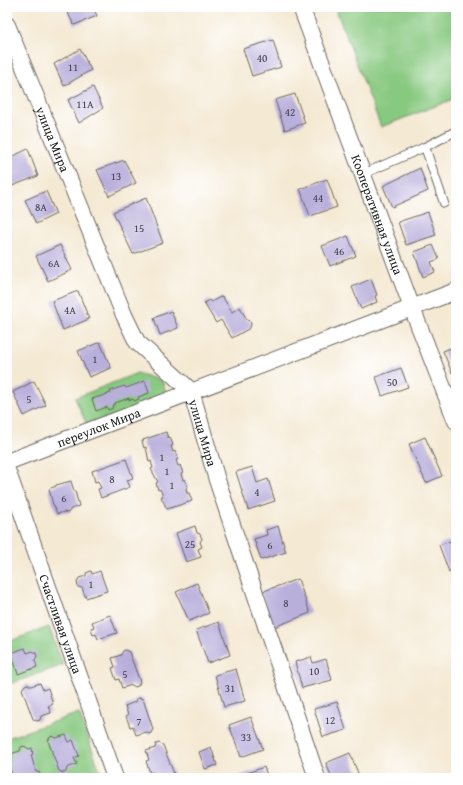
<svg xmlns="http://www.w3.org/2000/svg" width="463" height="785" font-family="'Gentium Book Plus',serif">
<rect width="100%" height="100%" fill="#fff"/>
<filter id="ink" filterUnits="userSpaceOnUse"><feTurbulence type="fractalNoise" baseFrequency=".025" numOctaves="2"/><feDisplacementMap in="SourceGraphic" scale="8" xChannelSelector="R" yChannelSelector="G"/><feConvolveMatrix kernelMatrix="1 2 1 2 8 2 1 2 1" color-interpolation-filters="sRGB"/></filter>
<filter id="wash" filterUnits="userSpaceOnUse"><feTurbulence type="fractalNoise" baseFrequency=".012" numOctaves="4" result="noise"/><feDisplacementMap in="SourceGraphic" scale="16" xChannelSelector="R" yChannelSelector="G"/><feGaussianBlur stdDeviation="0.9" result="paint"/><feColorMatrix in="noise" values="0 0 0 0 0 0 0 0 0 0 0 0 0 0 0 0 0 1.4 0 .05"/><feComposite in="paint" operator="in"/></filter>
<g filter="url(#wash)">
<rect width="100%" height="100%" fill="#f4e9d3"/>
<g fill="#88c980" stroke="#52724e">
<path d="M 335,7 L 456,7 L 456,98 L 381,127 Z"/>
<path d="M 137,373 L 162,381 L 168,398 L 87,425 L 75,398 Z"/>
<path d="M 49,627 L 63,665 L 7,685 L 7,642 Z"/>
<path d="M 79,713 L 101,774 L 89,778 L 7,778 L 7,738 Z"/>
</g>
<g id="blocks">
<g fill="#b9afdb">
<path d="M 65,7 L 93,7 L 97,16 L 74,25 Z"/>
<path d="M 273,40 L 281,67 L 252,76 L 243,49 Z"/>
<path d="M 80,49 L 91,70 L 64,86 L 54,64 Z"/>
<path d="M 93,87 L 103,108 L 79,123 L 68,100 Z"/>
<path d="M 295,94 L 305,123 L 285,130 L 275,100 Z"/>
<path d="M 28,149 L 38,176 L 12,186 L 7,172 L 7,159 Z"/>
<path d="M 124,160 L 136,183 L 109,196 L 97,170 Z"/>
<path d="M 420,168 L 428,191 L 392,207 L 383,186 Z"/>
<path d="M 327,179 L 337,207 L 310,216 L 300,189 Z"/>
<path d="M 46,191 L 56,214 L 36,224 L 25,200 Z"/>
<path d="M 146,198 L 163,243 L 133,254 L 113,212 Z"/>
<path d="M 428,212 L 436,235 L 406,245 L 398,222 Z"/>
<path d="M 348,236 L 356,256 L 330,266 L 322,246 Z"/>
<path d="M 60,245 L 72,270 L 48,281 L 36,256 Z"/>
<path d="M 433,245 L 439,259 L 431,262 L 435,272 L 423,277 L 414,252 Z"/>
<path d="M 371,279 L 377,295 L 375,296 L 377,302 L 361,309 L 352,287 Z"/>
<path d="M 78,291 L 89,319 L 63,330 L 52,301 Z"/>
<path d="M 222,296 L 232,312 L 240,307 L 247,320 L 250,321 L 251,324 L 250,328 L 232,338 L 221,320 L 216,323 L 204,303 L 209,300 L 211,302 Z"/>
<path d="M 171,311 L 178,328 L 160,335 L 154,318 Z"/>
<path d="M 100,342 L 111,368 L 89,377 L 78,351 Z"/>
<path d="M 456,346 L 456,371 L 452,373 L 443,351 Z"/>
<path d="M 401,368 L 408,387 L 382,396 L 376,377 Z"/>
<path d="M 34,381 L 46,405 L 24,416 L 13,392 Z"/>
<path d="M 145,381 L 149,393 L 138,397 L 139,399 L 134,401 L 133,399 L 129,400 L 129,398 L 115,403 L 115,404 L 112,406 L 113,408 L 108,410 L 107,407 L 96,411 L 92,399 L 111,393 L 110,391 L 118,388 L 125,386 L 126,388 Z"/>
<path d="M 166,432 L 168,438 L 170,437 L 173,445 L 171,446 L 173,452 L 175,451 L 178,459 L 176,460 L 178,466 L 180,465 L 183,473 L 181,474 L 183,480 L 185,479 L 188,487 L 186,488 L 187,493 L 189,493 L 192,501 L 167,509 L 161,497 L 163,496 L 160,489 L 158,490 L 156,483 L 158,482 L 151,469 L 153,468 L 151,461 L 149,462 L 146,447 L 144,448 L 142,441 L 144,441 L 143,440 Z"/>
<path d="M 425,437 L 442,476 L 426,483 L 409,444 Z"/>
<path d="M 126,459 L 133,478 L 127,480 L 130,487 L 101,498 L 98,489 L 101,488 L 98,481 L 95,482 L 92,471 Z"/>
<path d="M 252,467 L 257,483 L 268,479 L 275,501 L 248,510 L 236,472 Z"/>
<path d="M 71,481 L 74,491 L 75,491 L 79,506 L 71,509 L 68,513 L 64,512 L 57,514 L 54,505 L 53,505 L 49,489 L 56,486 L 56,485 Z"/>
<path d="M 195,526 L 197,533 L 200,534 L 202,539 L 200,542 L 202,547 L 198,549 L 201,557 L 186,562 L 176,533 Z"/>
<path d="M 278,526 L 286,552 L 261,560 L 254,539 L 267,535 L 266,530 Z"/>
<path d="M 451,541 L 452,545 L 456,543 L 456,569 L 449,572 L 439,545 Z"/>
<path d="M 91,571 L 92,574 L 100,571 L 107,591 L 86,598 L 82,588 L 78,587 L 77,582 L 79,578 L 86,576 L 86,573 Z"/>
<path d="M 298,579 L 310,613 L 274,627 L 261,592 Z"/>
<path d="M 197,583 L 209,613 L 189,621 L 176,592 Z"/>
<path d="M 110,615 L 117,633 L 98,639 L 96,634 L 93,635 L 91,628 L 94,627 L 92,622 Z"/>
<path d="M 219,622 L 230,655 L 208,663 L 196,630 Z"/>
<path d="M 25,648 L 27,653 L 33,651 L 36,653 L 37,656 L 35,660 L 37,667 L 18,674 L 11,653 Z"/>
<path d="M 125,650 L 129,652 L 140,682 L 138,686 L 135,687 L 132,685 L 122,688 L 119,679 L 116,680 L 112,668 L 115,667 L 112,658 L 121,655 L 123,651 Z"/>
<path d="M 311,657 L 313,663 L 326,659 L 332,680 L 302,688 L 295,662 Z"/>
<path d="M 236,669 L 245,701 L 224,707 L 215,675 Z"/>
<path d="M 40,683 L 43,690 L 48,688 L 53,704 L 48,706 L 51,713 L 41,716 L 40,720 L 37,721 L 33,719 L 22,689 L 25,685 L 27,684 L 31,686 Z"/>
<path d="M 139,698 L 143,699 L 153,729 L 151,733 L 149,734 L 146,732 L 136,735 L 133,726 L 130,727 L 126,716 L 128,715 L 125,706 L 135,702 L 136,699 Z"/>
<path d="M 337,702 L 346,730 L 323,737 L 314,709 Z"/>
<path d="M 251,717 L 263,749 L 241,757 L 229,725 Z"/>
<path d="M 66,735 L 69,742 L 73,740 L 79,756 L 74,758 L 77,764 L 67,768 L 66,772 L 63,773 L 59,771 L 48,741 L 50,737 L 53,736 L 56,738 Z"/>
<path d="M 159,743 L 163,745 L 174,774 L 172,778 L 155,778 L 153,772 L 150,773 L 146,761 L 149,760 L 146,751 L 155,748 L 156,744 Z"/>
<path d="M 24,746 L 29,749 L 32,748 L 33,754 L 31,755 L 36,772 L 39,772 L 41,777 L 13,778 L 8,763 L 12,761 L 10,754 L 20,751 L 21,747 Z"/>
<path d="M 211,747 L 217,765 L 205,769 L 199,752 Z"/>
<path d="M 350,753 L 360,778 L 332,778 L 326,763 Z"/>
<path d="M 264,767 L 268,778 L 240,778 L 239,776 Z"/>
</g>
</g>
</g>
<g filter="url(#ink)">
<use href="#blocks" fill-opacity="0" stroke="#68645c" stroke-width="1"/>
<g fill="none" stroke-linecap="round" stroke-linejoin="round">
<g stroke="#68645c" stroke-width="10">
<g id="lane">
<path d="M 425,147 L 444,203"/>
<path d="M 363,174 L 425,147 L 456,131"/>
</g>
</g>
<g stroke="#68645c" stroke-width="18">
<g id="street">
<path id="s1" d="M 301,7 L 412,308 L 456,421"/>
<path id="s2" d="M 7,25 L 124,315 L 137,342 L 191,391 L 217,480 L 317,778"/>
<path id="s3" d="M 7,462 L 456,291"/>
<path id="s4" d="M 7,470 L 115,778"/>
</g>
</g>
<use href="#lane" stroke="#fff" stroke-width="8"/>
<use href="#street" stroke="#fff" stroke-width="16"/>
</g>
</g>
<g text-anchor="middle" dominant-baseline="central" stroke-width="3.5" stroke-linejoin="round" paint-order="stroke">
<g font-size="11" fill="#43414c">
<text x="262" y="58">40</text>
<text x="73" y="67">11</text>
<text x="85" y="104">11А</text>
<text x="290" y="112">42</text>
<text x="116" y="176">13</text>
<text x="318" y="198">44</text>
<text x="41" y="207">8А</text>
<text x="139" y="228">15</text>
<text x="339" y="251">46</text>
<text x="54" y="263">6А</text>
<text x="70" y="310">4А</text>
<text x="95" y="359">1</text>
<text x="392" y="382">50</text>
<text x="29" y="399">5</text>
<text x="162" y="457">1</text>
<text x="167" y="471">1</text>
<text x="112" y="479">8</text>
<text x="172" y="485">1</text>
<text x="257" y="492">4</text>
<text x="64" y="498">6</text>
<text x="190" y="544">25</text>
<text x="270" y="545">6</text>
<text x="91" y="584">1</text>
<text x="286" y="603">8</text>
<text x="314" y="671">10</text>
<text x="125" y="674">5</text>
<text x="230" y="688">31</text>
<text x="330" y="720">12</text>
<text x="139" y="721">7</text>
<text x="246" y="737">33</text>
</g>
<g font-size="13" fill="#1c1c1c" stroke="#fff">
<text stroke="none"><textPath href="#s2" startOffset="123">улица Мира</textPath></text>
<text stroke="none"><textPath href="#s1" startOffset="221">Кооперативная улица</textPath></text>
<text stroke="none"><textPath href="#s3" startOffset="98">переулок Мира</textPath></text>
<text stroke="none"><textPath href="#s2" startOffset="459">улица Мира</textPath></text>
<text stroke="none"><textPath href="#s4" startOffset="163">Счастливая улица</textPath></text>
</g>
</g>
<rect width="463" height="785" fill="none" stroke="#fff" stroke-width="24"/>
</svg>
